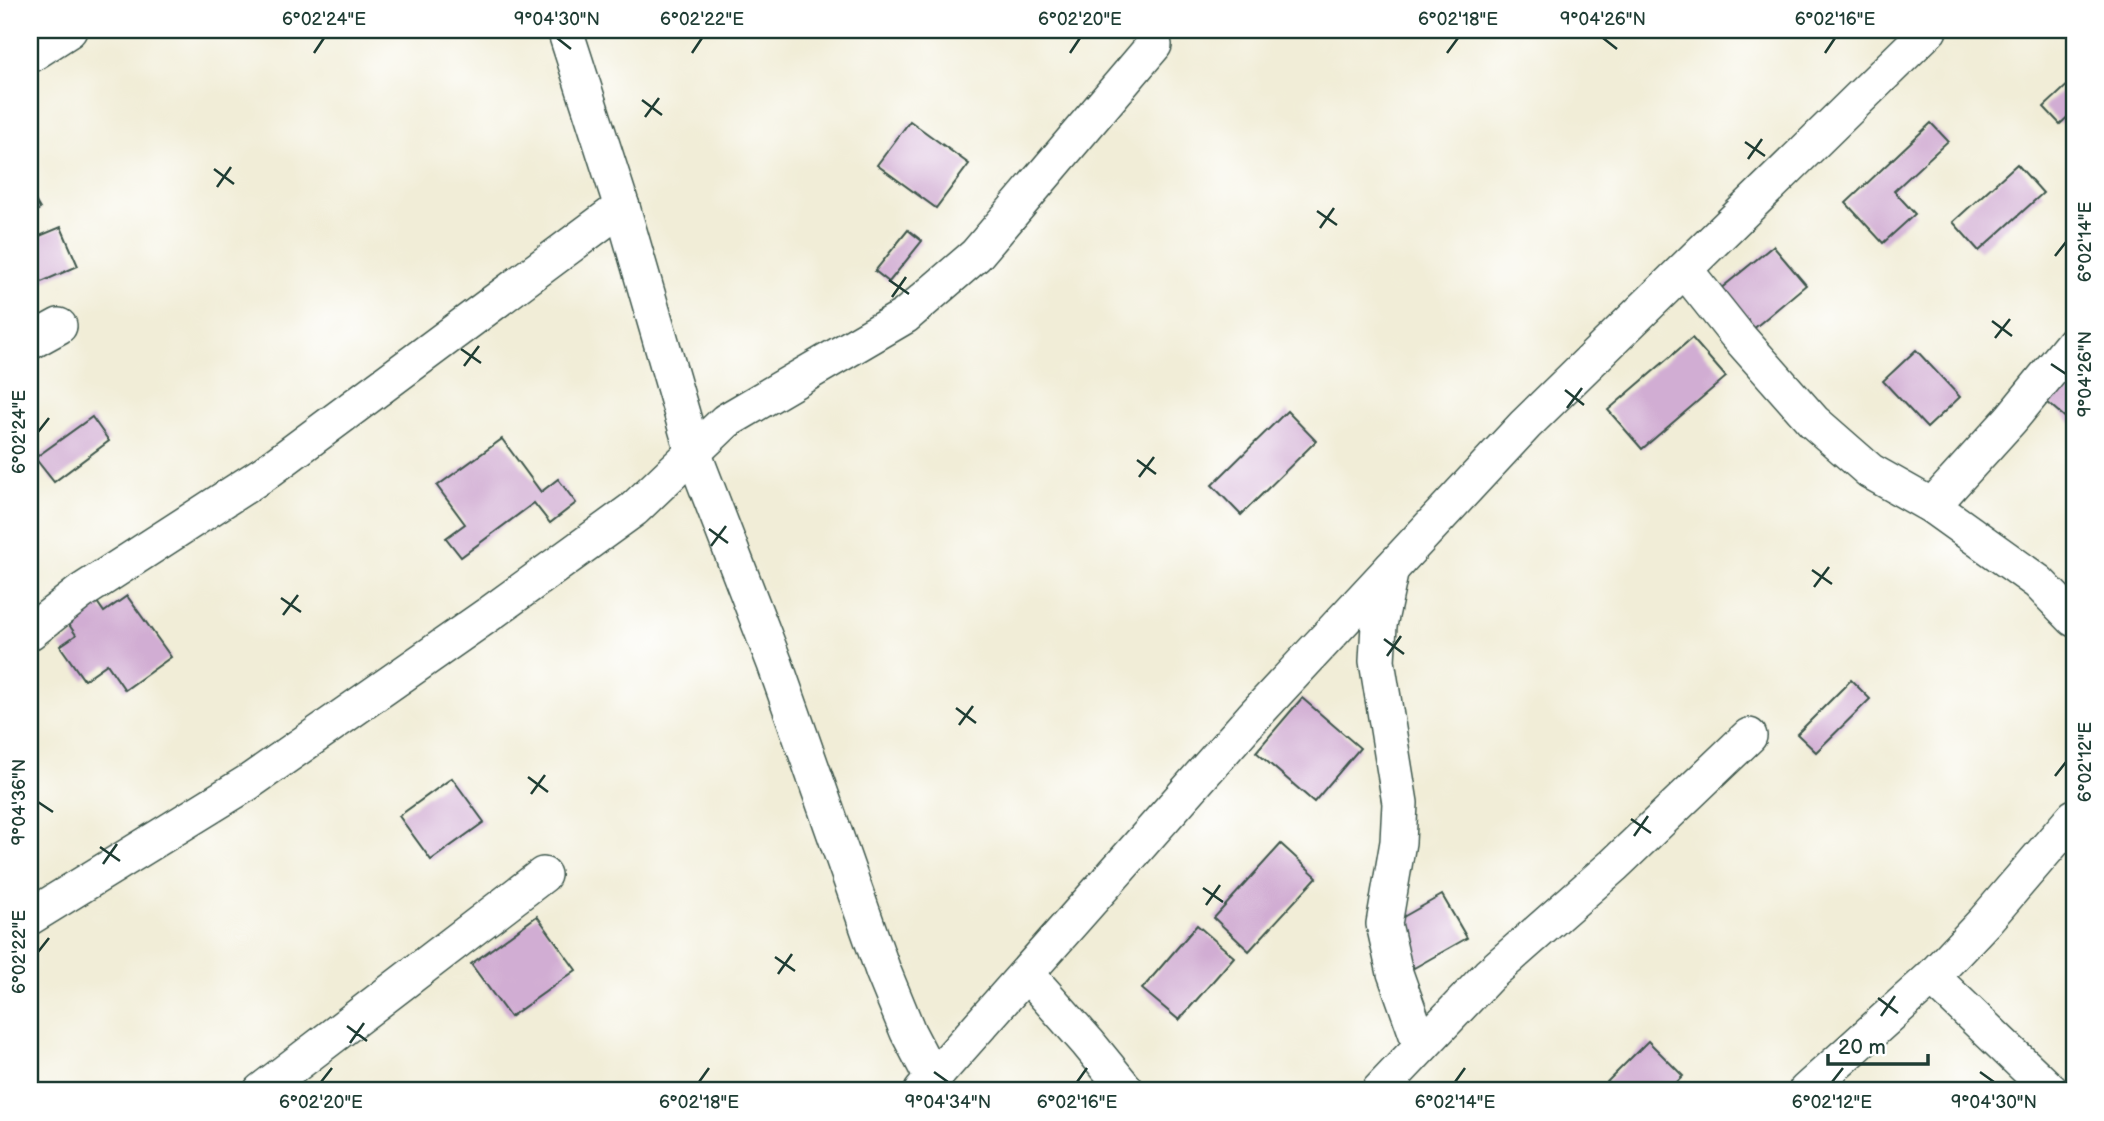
<svg xmlns="http://www.w3.org/2000/svg" width="2104" height="1121" font-family="'Balsamiq Sans',sans-serif">
<rect width="100%" height="100%" fill="#fff"/>
<filter id="ink" filterUnits="userSpaceOnUse"><feTurbulence type="fractalNoise" baseFrequency=".0143" numOctaves="2"/><feDisplacementMap in="SourceGraphic" scale="14" xChannelSelector="R" yChannelSelector="G"/><feConvolveMatrix kernelMatrix="1 2 1 2 8 2 1 2 1" color-interpolation-filters="sRGB"/></filter>
<filter id="wash" filterUnits="userSpaceOnUse"><feTurbulence type="fractalNoise" baseFrequency=".00686" numOctaves="4" result="noise"/><feDisplacementMap in="SourceGraphic" scale="28" xChannelSelector="R" yChannelSelector="G"/><feGaussianBlur stdDeviation="1.57" result="paint"/><feColorMatrix in="noise" values="0 0 0 0 0 0 0 0 0 0 0 0 0 0 0 0 0 1.4 0 .05"/><feComposite in="paint" operator="in"/></filter>
<g filter="url(#wash)">
<rect width="100%" height="100%" fill="#f1edd7"/>
<g id="blocks">
<g fill="#d1add3">
<path d="M 2074,79 L 2074,111 L 2060,124 L 2044,107 Z"/>
<path d="M 910,121 L 969,164 L 936,208 L 877,165 Z"/>
<path d="M 1931,123 L 1948,141 L 1894,191 L 1915,214 L 1883,243 L 1846,203 Z"/>
<path d="M 2017,164 L 2043,193 L 1979,251 L 1953,222 Z"/>
<path d="M 30,192 L 40,209 L 30,215 Z"/>
<path d="M 61,227 L 78,266 L 30,287 L 30,240 Z"/>
<path d="M 908,230 L 922,241 L 889,282 L 875,271 Z"/>
<path d="M 1773,246 L 1806,285 L 1752,330 L 1719,290 Z"/>
<path d="M 1692,338 L 1726,377 L 1642,449 L 1608,410 Z"/>
<path d="M 1916,350 L 1960,397 L 1927,428 L 1883,381 Z"/>
<path d="M 2060,371 L 2074,383 L 2074,425 L 2040,396 Z"/>
<path d="M 1287,411 L 1316,441 L 1241,515 L 1212,485 Z"/>
<path d="M 92,417 L 109,441 L 54,482 L 35,458 Z"/>
<path d="M 502,439 L 541,492 L 558,479 L 576,503 L 550,523 L 534,503 L 461,557 L 446,538 L 465,524 L 437,486 Z"/>
<path d="M 90,592 L 104,612 L 127,596 L 171,657 L 125,690 L 107,664 L 84,680 L 60,646 L 76,635 L 61,613 Z"/>
<path d="M 1851,680 L 1870,699 L 1816,752 L 1797,734 Z"/>
<path d="M 1302,698 L 1360,748 L 1314,802 L 1256,752 Z"/>
<path d="M 452,778 L 484,822 L 431,860 L 399,816 Z"/>
<path d="M 1281,844 L 1317,877 L 1249,951 L 1214,918 Z"/>
<path d="M 1442,895 L 1467,938 L 1414,968 L 1389,925 Z"/>
<path d="M 537,916 L 576,970 L 510,1017 L 471,964 Z"/>
<path d="M 1197,925 L 1234,957 L 1179,1020 L 1142,989 Z"/>
<path d="M 1648,1041 L 1683,1076 L 1668,1091 L 1598,1091 Z"/>
<path d="M 1685,1084 L 1693,1091 L 1679,1091 Z"/>
</g>
</g>
</g>
<g filter="url(#ink)">
<use href="#blocks" fill-opacity="0" stroke="#3e574c" stroke-width="2"/>
<g fill="none" stroke-linecap="round" stroke-linejoin="round">
<g stroke="#3e574c" stroke-width="38">
<g id="minor">
<path d="M 565,30 L 622,207 L 693,452 L 775,664 L 883,971 L 908,1032 L 933,1080"/>
<path d="M 30,55 L 69,30"/>
<path d="M 1685,270 L 1736,334 L 1814,422 L 1870,471 L 1932,506 L 2038,582 L 2074,619"/>
<path d="M 30,342 L 59,326"/>
<path d="M 1932,506 L 2011,419 L 2074,342"/>
<path d="M 1391,569 L 1379,625 L 1377,661 L 1400,803 L 1398,842 L 1384,924 L 1395,973 L 1421,1046"/>
<path d="M 30,632 L 81,592 L 265,473 L 622,207"/>
<path d="M 30,917 L 249,782 L 492,612 L 634,509 L 726,421 L 905,316 L 976,255 L 1154,45"/>
<path d="M 1027,974 L 1088,1043 L 1127,1091"/>
<path d="M 1932,977 L 2051,1091"/>
<path d="M 261,1091 L 543,875"/>
<path d="M 922,1091 L 1252,718 L 1525,425 L 1929,30"/>
<path d="M 1379,1091 L 1489,975 L 1614,865 L 1749,736"/>
<path d="M 1806,1091 L 1932,977 L 1984,922 L 2074,817"/>
</g>
</g>
<use href="#minor" stroke="#fff" stroke-width="35"/>
</g>
</g>
<path fill="none" stroke="#1f3d34" stroke-width="2.5" d="M 557,38 L 571,49M 1603,38 L 1617,49M 314,53 L 324,38M 692,53 L 702,38M 1070,53 L 1080,38M 1447,53 L 1458,38M 1825,53 L 1835,38M 642,100 L 662,115M 645,117 L 659,98M 1745,142 L 1765,156M 1748,159 L 1762,139M 214,169 L 234,184M 217,187 L 231,167M 1317,211 L 1337,225M 1320,228 L 1334,208M 2055,256 L 2066,242M 889,280 L 909,294M 892,297 L 906,277M 1992,321 L 2012,336M 1995,338 L 2010,319M 461,349 L 481,363M 2051,364 L 2066,374M 464,366 L 479,346M 1565,390 L 1584,405M 1567,408 L 1582,388M 38,432 L 49,418M 1137,460 L 1156,474M 1139,477 L 1154,457M 709,529 L 728,543M 711,546 L 726,526M 1812,570 L 1832,584M 1814,587 L 1829,567M 281,598 L 301,612M 283,615 L 298,595M 1384,639 L 1404,654M 1387,656 L 1401,636M 956,708 L 976,723M 959,725 L 973,706M 2055,776 L 2066,762M 528,777 L 548,792M 531,794 L 545,775M 38,802 L 53,812M 1631,819 L 1651,833M 1634,836 L 1648,816M 100,847 L 120,861M 103,864 L 117,844M 1203,888 L 1223,902M 1206,905 L 1220,885M 38,952 L 49,938M 775,957 L 795,971M 778,974 L 792,954M 1878,998 L 1898,1013M 1881,1016 L 1895,996M 347,1026 L 367,1041M 350,1043 L 364,1023M 934,1072 L 948,1082M 1980,1072 L 1994,1082M 321,1082 L 332,1068M 699,1082 L 709,1068M 1077,1082 L 1087,1068M 1455,1082 L 1465,1068M 1832,1082 L 1843,1068"/>
<rect width="2104" height="1121" fill="none" stroke="#fff" stroke-width="77"/>
<path d="M1828 1054v10h100v-10" fill="none" stroke="#1f3d34" stroke-width="3.5"/>
<text x="1838" y="1054" font-size="21" fill="#1f3d34" stroke="#ffffff" stroke-width="5" paint-order="stroke">20 m</text>
<rect x="38" y="38" width="2028" height="1044" fill="none" stroke="#1f3d34" stroke-width="2.5"/>
<g font-size="18" text-anchor="middle" fill="#1f3d34">
<text x="324" y="25">6°02'24"E</text>
<text x="557" y="25">9°04'30"N</text>
<text x="702" y="25">6°02'22"E</text>
<text x="1080" y="25">6°02'20"E</text>
<text x="1458" y="25">6°02'18"E</text>
<text x="1603" y="25">9°04'26"N</text>
<text x="1835" y="25">6°02'16"E</text>
<text transform="translate(2085 242) rotate(-90)" y="6">6°02'14"E</text>
<text transform="translate(2085 374) rotate(-90)" y="6">9°04'26"N</text>
<text transform="translate(19 432) rotate(-90)" y="6">6°02'24"E</text>
<text transform="translate(2085 762) rotate(-90)" y="6">6°02'12"E</text>
<text transform="translate(19 802) rotate(-90)" y="6">9°04'36"N</text>
<text transform="translate(19 952) rotate(-90)" y="6">6°02'22"E</text>
<text x="321" y="1108">6°02'20"E</text>
<text x="699" y="1108">6°02'18"E</text>
<text x="948" y="1108">9°04'34"N</text>
<text x="1077" y="1108">6°02'16"E</text>
<text x="1455" y="1108">6°02'14"E</text>
<text x="1832" y="1108">6°02'12"E</text>
<text x="1994" y="1108">9°04'30"N</text>
</g>
</svg>
